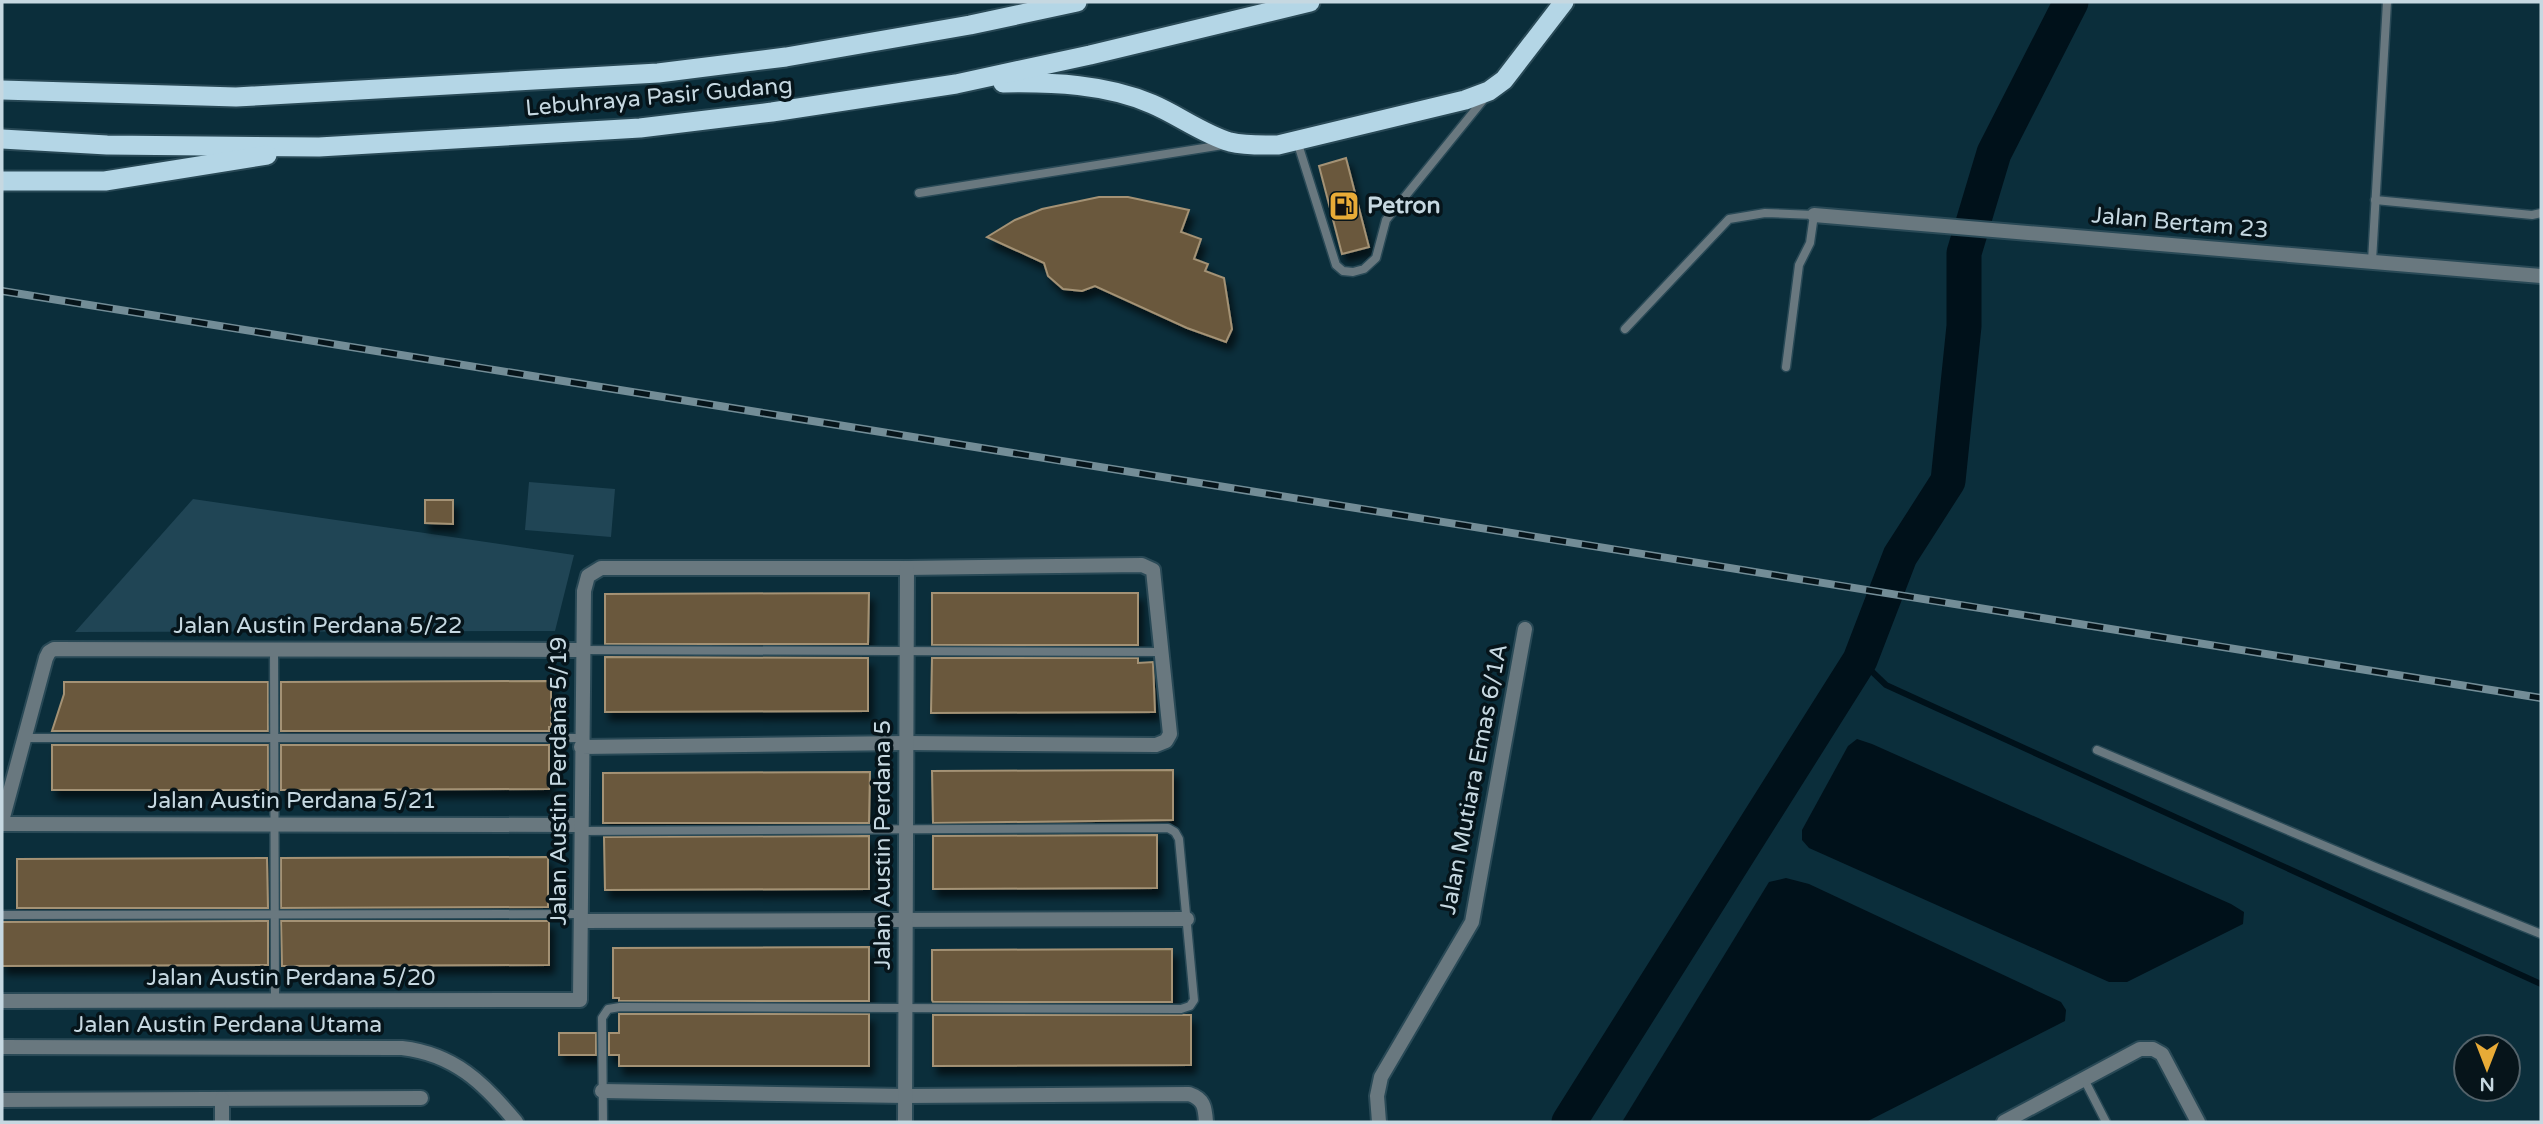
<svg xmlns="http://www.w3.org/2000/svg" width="2543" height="1124" font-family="'Varela Round',sans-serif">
<defs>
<filter id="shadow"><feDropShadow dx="4.5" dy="8" stdDeviation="3.5" flood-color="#0009"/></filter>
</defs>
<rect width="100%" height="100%" fill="#0b2e3b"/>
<g fill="#204555">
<path d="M 529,482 L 615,489 L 611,537 L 525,530 Z"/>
<path d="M 193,499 L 574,555 L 555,631 L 75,632 Z"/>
</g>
<g fill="#00111a">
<path d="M 1857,739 L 1872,744 L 2231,904 L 2244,912 L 2243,924 L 2127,982 L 2109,982 L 1809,848 L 1802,840 L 1802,830 L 1848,746 Z"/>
<path d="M 1786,878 L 1809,884 L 2061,1002 L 2066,1010 L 2065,1021 L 1866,1122 L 1622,1122 L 1769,882 Z"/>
</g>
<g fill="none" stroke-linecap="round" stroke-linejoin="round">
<path stroke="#00111a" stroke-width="6" d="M 1860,660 L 1886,685 L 2541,984"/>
<path stroke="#00111a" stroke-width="35" d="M 1569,1122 L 1860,660 L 1900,556 L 1948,481 L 1964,326 L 1964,253 L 1994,153 L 2071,2"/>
</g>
<g fill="#6a593d" stroke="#a49275" stroke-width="2" filter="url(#shadow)">
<path d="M 1346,158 L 1369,247 L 1342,254 L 1319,166 Z"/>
<path d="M 1099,197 L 1128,197 L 1189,210 L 1181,232 L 1201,239 L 1194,259 L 1208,264 L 1205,271 L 1224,278 L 1232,329 L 1226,342 L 1187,328 L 1095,286 L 1082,291 L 1063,289 L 1048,276 L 1044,263 L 987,237 L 1015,220 L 1042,209 Z"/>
<path d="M 425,500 L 453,500 L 453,524 L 425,523 Z"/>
<path d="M 869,593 L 868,644 L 605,644 L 605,594 Z"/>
<rect x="932" y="593" width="206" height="52"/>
<path d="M 605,657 L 868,658 L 868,711 L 605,712 Z"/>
<path d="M 932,658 L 1138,658 L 1138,663 L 1153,662 L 1155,712 L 931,713 Z"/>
<path d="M 551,681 L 551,727 L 549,727 L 549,731 L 281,731 L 281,682 Z"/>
<path d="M 64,682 L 268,682 L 268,731 L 52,731 L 64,694 Z"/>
<rect x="52" y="745" width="216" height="45"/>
<path d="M 281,745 L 549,745 L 549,789 L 281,790 Z"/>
<path d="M 1173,770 L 1173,820 L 933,823 L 932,771 Z"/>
<path d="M 870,772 L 869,823 L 603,823 L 603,773 Z"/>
<path d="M 1157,835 L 1157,888 L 933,889 L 933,836 Z"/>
<path d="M 869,836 L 869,889 L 605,890 L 604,837 Z"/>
<path d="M 548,857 L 548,907 L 281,908 L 281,858 Z"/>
<path d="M 267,858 L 268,908 L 17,908 L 17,859 Z"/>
<path d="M 268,921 L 268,965 L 2,966 L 2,922 Z"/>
<path d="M 281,921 L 549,921 L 549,965 L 282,966 Z"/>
<path d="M 869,947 L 869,1001 L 619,1001 L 619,998 L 613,998 L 613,948 Z"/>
<path d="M 1172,949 L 1172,1002 L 933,1002 L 932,1000 L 932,950 Z"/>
<path d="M 619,1014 L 869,1014 L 869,1066 L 619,1066 L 619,1055 L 609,1055 L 609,1033 L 619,1033 Z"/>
<path d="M 933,1015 L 1191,1015 L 1191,1065 L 933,1066 Z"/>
<rect x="559" y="1033" width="37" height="22"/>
</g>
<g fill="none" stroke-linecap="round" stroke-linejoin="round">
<g stroke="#294956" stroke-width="11">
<g id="service">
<path d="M 1297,141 L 1336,265 L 1343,271 L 1353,272 L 1364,269 L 1376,258 L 1386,220 L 1484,99"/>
<path d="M 919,193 L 1223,145"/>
<path d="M 2375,200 L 2532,215 L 2541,213"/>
<path d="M 2372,261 L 2387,2"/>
<path d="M 1625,329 L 1729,219 L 1765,213 L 1814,215 L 1810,243 L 1799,265 L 1786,367"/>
<path d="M 274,648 L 275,1000"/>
<path d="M 581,650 L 1163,652"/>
<path d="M 25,738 L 581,738"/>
<path d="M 2097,750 L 2375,867 L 2541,934"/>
<path d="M 581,831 L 1168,828 L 1175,832 L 1179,839 L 1194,1000 L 1190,1006 L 1181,1009 L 620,1007 L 608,1009 L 602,1018 L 603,1122"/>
<path d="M 2,915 L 581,914"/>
<path d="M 2085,1081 L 2106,1122"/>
</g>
</g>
<g stroke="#294956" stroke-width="18">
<g id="minor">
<path d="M 1814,215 L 2541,276"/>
<path d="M 2,821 L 46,658 L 49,652 L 54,649 L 581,650"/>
<path d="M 2,824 L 581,825"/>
<path d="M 581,921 L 1187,919"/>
<path d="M 2,1001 L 580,1000 L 584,591 L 588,576 L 601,568 L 907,568 L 1142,565 L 1153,570 L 1170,734 L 1166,741 L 1156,745 L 906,743 L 581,747"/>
<path d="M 2,1047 L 402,1048 C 454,1054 484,1083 516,1122"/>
<path d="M 602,1091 L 906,1096 L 1189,1094 C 1204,1099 1205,1107 1206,1122"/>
<path d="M 2,1100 L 421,1098"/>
<path d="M 222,1122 L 222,1099"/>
<path d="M 905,1122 L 907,568"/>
<path d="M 1379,1122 L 1377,1096 L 1381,1077 L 1472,922 L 1525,629"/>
<path d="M 2004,1122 L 2140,1049 L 2153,1049 L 2162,1054 L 2198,1122"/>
</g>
</g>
<g stroke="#294956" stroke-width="23">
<g id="trunk">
<path d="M 1003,83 C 1052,82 1106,84 1152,104 C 1178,115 1203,134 1230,142 C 1246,146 1262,145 1278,145 L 1465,100 L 1489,91 L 1504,80 L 1564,2"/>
<path d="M 2,90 L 236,97 L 658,73 L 786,57 L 970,25 L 1077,2"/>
<path d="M 2,139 L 107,145 L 319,147 L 640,128 L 772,112 L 956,84 L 1090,55 L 1310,2"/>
<path d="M 2,181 L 105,181 L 267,155"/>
</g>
</g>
<use href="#service" stroke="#69787f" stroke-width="8"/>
<use href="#minor" stroke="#69787f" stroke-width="14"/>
<use href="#trunk" stroke="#b4d6e6" stroke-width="19"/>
<g stroke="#738d97" stroke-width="8">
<path id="rail" d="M 2,291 L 2541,698"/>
</g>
<use href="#rail" stroke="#06141a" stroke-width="5" stroke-dasharray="16" stroke-linecap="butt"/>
</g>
<defs>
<g id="fuel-square" transform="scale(1.575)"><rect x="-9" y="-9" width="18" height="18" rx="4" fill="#e8ab37" stroke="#06141a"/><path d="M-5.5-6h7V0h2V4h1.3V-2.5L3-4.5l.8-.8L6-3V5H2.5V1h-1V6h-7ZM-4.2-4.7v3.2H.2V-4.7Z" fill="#111"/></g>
</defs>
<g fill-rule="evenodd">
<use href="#fuel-square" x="1344" y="206"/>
</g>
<g text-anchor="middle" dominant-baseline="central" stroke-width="7" stroke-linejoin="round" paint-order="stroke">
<g font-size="23" fill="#c6d8e1" stroke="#06141a">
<text transform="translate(659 97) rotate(-5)">Lebuhraya Pasir Gudang</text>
<text transform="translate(2180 223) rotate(5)">Jalan Bertam 23</text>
<text x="318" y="626">Jalan Austin Perdana 5/22</text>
<text transform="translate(1474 779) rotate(-79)">Jalan Mutiara Emas 6/1A</text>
<text transform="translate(559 781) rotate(-90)">Jalan Austin Perdana 5/19</text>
<text x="292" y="801">Jalan Austin Perdana 5/21</text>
<text transform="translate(883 845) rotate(-90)">Jalan Austin Perdana 5</text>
<text x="291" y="978">Jalan Austin Perdana 5/20</text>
<text x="228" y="1025">Jalan Austin Perdana Utama</text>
</g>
<g font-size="23" font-weight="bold" fill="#c6d8e1" stroke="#06141a" text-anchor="start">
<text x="1367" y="206">Petron</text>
</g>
</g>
<rect width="2543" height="1124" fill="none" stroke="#c6d8e1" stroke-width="7"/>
<g transform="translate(2487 1068) rotate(180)"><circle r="33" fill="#06141a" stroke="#53626a" stroke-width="2"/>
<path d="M0-5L12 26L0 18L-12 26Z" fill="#e8ab37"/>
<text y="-10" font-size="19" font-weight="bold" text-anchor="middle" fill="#c6d8e1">N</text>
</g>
</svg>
